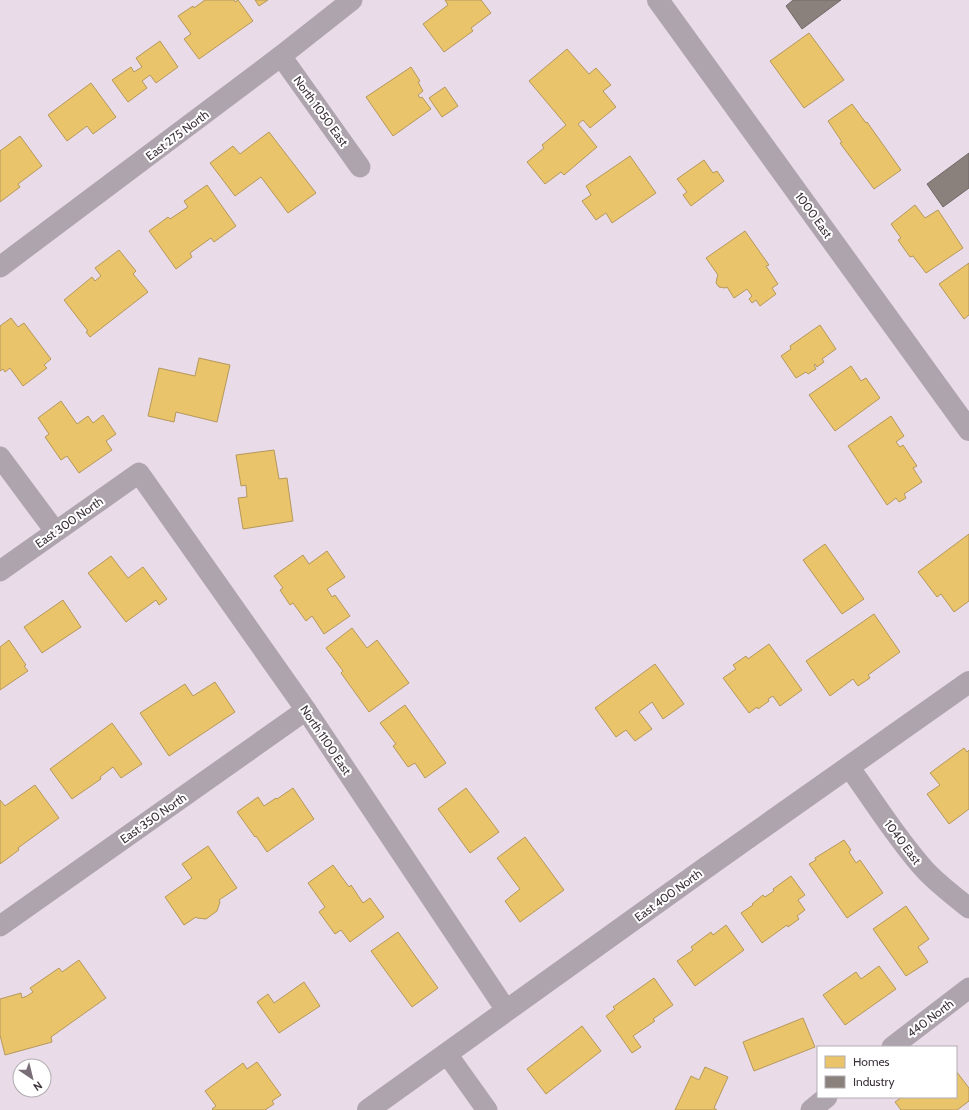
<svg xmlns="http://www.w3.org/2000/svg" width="969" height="1110" font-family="Cabin,sans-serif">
<rect width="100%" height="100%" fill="#e9dbe8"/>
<g fill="#e9c46a" stroke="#b5985c">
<path d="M 205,0 L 234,0 L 235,2 L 238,0 L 253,21 L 199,59 L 184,39 L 191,34 L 178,16 L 193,6 L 194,8 Z"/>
<path d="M 255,0 L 268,0 L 259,6 Z"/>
<path d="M 445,0 L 481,0 L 491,13 L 471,28 L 473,31 L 444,52 L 423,24 L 448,5 Z"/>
<path d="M 809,33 L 844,80 L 804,108 L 770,61 Z"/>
<path d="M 160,41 L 178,67 L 156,83 L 150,75 L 142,81 L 147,88 L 128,102 L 112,80 L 131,67 L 134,72 L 142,67 L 136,58 Z"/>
<path d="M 567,49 L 589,74 L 596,68 L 611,85 L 603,91 L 616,107 L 590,128 L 583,120 L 578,124 L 597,147 L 564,175 L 561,172 L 545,184 L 527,162 L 544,148 L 542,145 L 566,125 L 529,81 Z"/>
<path d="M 411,67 L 420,81 L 418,82 L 423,91 L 418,95 L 420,98 L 422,97 L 431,109 L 393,136 L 366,97 Z"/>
<path d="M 91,83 L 116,117 L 93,134 L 87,126 L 67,141 L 48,115 Z"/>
<path d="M 445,87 L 458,106 L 442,117 L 429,98 Z"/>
<path d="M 852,104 L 866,123 L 867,122 L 901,170 L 874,189 L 840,143 L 842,142 L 828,121 Z"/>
<path d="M 269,132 L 316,193 L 288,213 L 261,177 L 235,196 L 210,163 L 233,146 L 240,154 Z"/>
<path d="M 20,136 L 42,166 L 18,184 L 20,187 L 0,202 L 0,151 Z"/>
<path d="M 630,156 L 656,193 L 612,223 L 606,213 L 596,220 L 582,201 L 591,195 L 586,186 Z"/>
<path d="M 704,160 L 713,173 L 717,171 L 724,181 L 691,206 L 683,195 L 687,192 L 677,179 Z"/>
<path d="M 207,185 L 236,226 L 214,242 L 211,238 L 190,253 L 192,257 L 176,269 L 149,231 L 168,217 L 170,219 L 188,207 L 184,201 Z"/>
<path d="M 915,205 L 925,218 L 938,210 L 963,248 L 926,273 L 913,256 L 910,257 L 898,240 L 901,238 L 891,224 Z"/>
<path d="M 745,231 L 769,265 L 766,266 L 778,284 L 772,288 L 776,294 L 760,306 L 756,300 L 752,303 L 749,299 L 752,296 L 747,289 L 734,298 L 727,287 L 725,288 L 719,287 L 716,283 L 717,278 L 718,275 L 706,258 Z"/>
<path d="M 119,250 L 136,271 L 133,274 L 148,292 L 90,337 L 86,332 L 88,331 L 64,300 L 92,277 L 95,281 L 101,276 L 95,268 Z"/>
<path d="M 969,263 L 969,315 L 964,319 L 939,284 Z"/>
<path d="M 11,318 L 18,327 L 24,323 L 51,359 L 44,365 L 47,368 L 23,386 L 10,368 L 5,372 L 3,369 L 0,371 L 0,326 Z"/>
<path d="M 820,325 L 836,349 L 822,359 L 824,362 L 817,367 L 815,364 L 814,365 L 816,369 L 808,374 L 806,372 L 796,378 L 781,356 L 791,349 L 790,346 Z"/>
<path d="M 199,358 L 230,365 L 217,422 L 176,412 L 174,422 L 148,416 L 159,368 L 195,376 Z"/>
<path d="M 851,366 L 861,381 L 866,378 L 880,398 L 835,431 L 809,395 Z"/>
<path d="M 61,401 L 77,424 L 88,416 L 93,423 L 103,415 L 116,434 L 106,441 L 112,450 L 79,473 L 67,456 L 61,460 L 45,437 L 49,434 L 38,418 Z"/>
<path d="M 891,416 L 904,436 L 896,442 L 900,447 L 903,445 L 917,466 L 913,468 L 922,482 L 904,494 L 906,498 L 899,502 L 896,498 L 887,505 L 848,446 Z"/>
<path d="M 274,450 L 279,479 L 287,478 L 293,521 L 243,529 L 238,498 L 247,497 L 246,485 L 241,486 L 236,455 Z"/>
<path d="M 969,534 L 969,601 L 954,612 L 941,594 L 937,597 L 918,572 Z"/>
<path d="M 825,544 L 864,599 L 842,614 L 803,560 Z"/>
<path d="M 327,551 L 345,577 L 327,589 L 332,597 L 335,595 L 350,616 L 324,634 L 312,616 L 306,621 L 293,603 L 290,605 L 280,590 L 283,588 L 274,576 L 303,555 L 309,564 Z"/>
<path d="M 111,556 L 128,578 L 143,567 L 167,599 L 159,605 L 156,600 L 126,622 L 88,573 Z"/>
<path d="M 63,600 L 81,627 L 42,653 L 24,627 Z"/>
<path d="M 874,614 L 900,652 L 868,675 L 870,678 L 858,686 L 853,679 L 830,696 L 806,661 Z"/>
<path d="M 352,628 L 367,648 L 377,640 L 409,683 L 369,712 L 341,673 L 343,671 L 326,648 Z"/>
<path d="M 9,640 L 26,665 L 24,666 L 28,671 L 0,690 L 0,647 Z"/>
<path d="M 769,644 L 802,690 L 780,706 L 773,696 L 768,699 L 769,701 L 758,709 L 757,707 L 749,713 L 723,678 L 736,669 L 733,665 L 746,656 L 748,659 Z"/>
<path d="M 655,664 L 684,704 L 663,719 L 652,702 L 639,712 L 652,729 L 635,741 L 626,730 L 616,737 L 595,708 Z"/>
<path d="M 215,682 L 235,712 L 169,756 L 140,713 L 185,684 L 193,696 Z"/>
<path d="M 405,705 L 446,763 L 425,778 L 415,763 L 408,767 L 393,746 L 396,744 L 380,723 Z"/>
<path d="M 112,723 L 142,764 L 121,778 L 113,767 L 100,777 L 101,779 L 72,799 L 50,769 Z"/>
<path d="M 964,748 L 967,752 L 969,750 L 969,809 L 949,824 L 927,794 L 940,785 L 930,773 Z"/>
<path d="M 35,785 L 59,818 L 18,848 L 19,850 L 0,864 L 0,800 L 5,806 Z"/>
<path d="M 293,788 L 314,819 L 267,852 L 256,836 L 255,837 L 237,812 L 258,797 L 264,806 L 276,798 L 277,799 Z"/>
<path d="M 466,788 L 499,832 L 470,853 L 438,809 Z"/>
<path d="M 525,837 L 564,890 L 520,922 L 505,901 L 520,889 L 497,858 Z"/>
<path d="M 844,840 L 851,850 L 849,852 L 856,863 L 860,860 L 883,893 L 847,918 L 809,864 L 816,860 L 815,858 Z"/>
<path d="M 208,846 L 237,888 L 219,900 L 220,902 L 217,911 L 206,919 L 197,918 L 196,917 L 184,925 L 165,897 L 192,878 L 182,864 Z"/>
<path d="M 333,865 L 349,887 L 351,885 L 363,903 L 370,898 L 384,917 L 350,942 L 341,930 L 335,934 L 319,912 L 325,907 L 308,883 Z"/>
<path d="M 791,876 L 805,895 L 798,900 L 805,910 L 797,916 L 799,919 L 788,927 L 787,925 L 762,943 L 741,913 L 753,905 L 752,904 L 763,895 L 765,897 L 774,891 L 773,889 Z"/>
<path d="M 906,906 L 929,939 L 918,947 L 928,962 L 906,976 L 873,929 Z"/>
<path d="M 726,925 L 744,950 L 695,986 L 677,961 L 693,950 L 691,947 L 711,932 L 713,935 Z"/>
<path d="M 398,932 L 438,988 L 412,1007 L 371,951 Z"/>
<path d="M 79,960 L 106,998 L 51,1037 L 52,1042 L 5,1055 L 0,1035 L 0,999 L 21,993 L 22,998 L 27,996 L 33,992 L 30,988 L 59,968 L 62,972 Z"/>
<path d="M 879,966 L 896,989 L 845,1025 L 823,995 L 856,972 L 861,979 Z"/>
<path d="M 654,978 L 673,1005 L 653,1019 L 655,1021 L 633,1036 L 641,1047 L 632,1053 L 606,1016 L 615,1009 L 613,1007 Z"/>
<path d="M 304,982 L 320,1006 L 279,1033 L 257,1002 L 268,994 L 274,1003 Z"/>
<path d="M 803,1018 L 815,1047 L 754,1071 L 743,1042 Z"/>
<path d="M 582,1026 L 601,1051 L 546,1094 L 527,1069 Z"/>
<path d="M 257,1062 L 281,1095 L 272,1101 L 274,1104 L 265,1110 L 213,1110 L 212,1109 L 216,1106 L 205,1091 L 243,1063 L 247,1069 Z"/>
<path d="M 705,1067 L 728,1077 L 714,1108 L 717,1110 L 675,1110 L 691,1076 L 699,1080 Z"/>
<path d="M 956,1071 L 969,1088 L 969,1101 L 957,1110 L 901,1110 L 895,1102 L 902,1097 L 956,1097 Z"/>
</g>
<g fill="#8a817c" stroke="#736968">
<path d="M 793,0 L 841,0 L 802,29 L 786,6 Z"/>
<path d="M 969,153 L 969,188 L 943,207 L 927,184 Z"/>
</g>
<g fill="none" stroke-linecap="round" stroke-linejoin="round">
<g stroke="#aea4ad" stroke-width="21">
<path d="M 281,56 L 360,167"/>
<path d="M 0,267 L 281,56 L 352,0"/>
<path d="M 0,457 L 55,531"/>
<path d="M 0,571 L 139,473 L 306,710 L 506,1010"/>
<path d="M 849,767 C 874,801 896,838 925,870 C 938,884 954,896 969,908"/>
<path d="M 0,926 L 306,710"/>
<path d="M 892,1047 L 969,988"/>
<path d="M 447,1054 L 487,1110"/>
<path d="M 811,1110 L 827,1097"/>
</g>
<g stroke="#aea4ad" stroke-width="22">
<path d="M 658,0 L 969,430"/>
<path d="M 368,1110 L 704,869 L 969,682"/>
</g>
</g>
<g text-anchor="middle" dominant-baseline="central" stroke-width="4" stroke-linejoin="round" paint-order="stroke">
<g font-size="12" fill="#3c323b" stroke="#fff">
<text transform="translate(321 111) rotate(54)">North 1050 East</text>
<text transform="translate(177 135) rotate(-37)">East 275 North</text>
<text transform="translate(814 215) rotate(54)">1000 East</text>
<text transform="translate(69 522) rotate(-35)">East 300 North</text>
<text transform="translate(326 740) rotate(56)">North 1100 East</text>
<text transform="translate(153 818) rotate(-35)">East 350 North</text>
<text transform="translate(903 842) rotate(53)">1040 East</text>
<text transform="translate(668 895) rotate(-36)">East 400 North</text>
<text transform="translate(930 1018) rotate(-37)">440 North</text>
</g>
</g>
<rect x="817" y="1046" width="140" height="52" fill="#ffffff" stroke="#b1adb1"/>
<rect x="825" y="1056" width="20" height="12" fill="#e9c46a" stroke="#b1adb1"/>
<text x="853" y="1066" font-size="12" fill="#3c323b">Homes</text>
<rect x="825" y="1076" width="20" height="12" fill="#8a817c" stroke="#b1adb1"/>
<text x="853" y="1086" font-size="12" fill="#3c323b">Industry</text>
<g transform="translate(32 1078) rotate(145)"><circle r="19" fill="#ffffff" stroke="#b1adb1"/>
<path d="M0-3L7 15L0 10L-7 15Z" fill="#796d78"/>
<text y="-6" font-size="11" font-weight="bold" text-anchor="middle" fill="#3c323b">N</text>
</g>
</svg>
